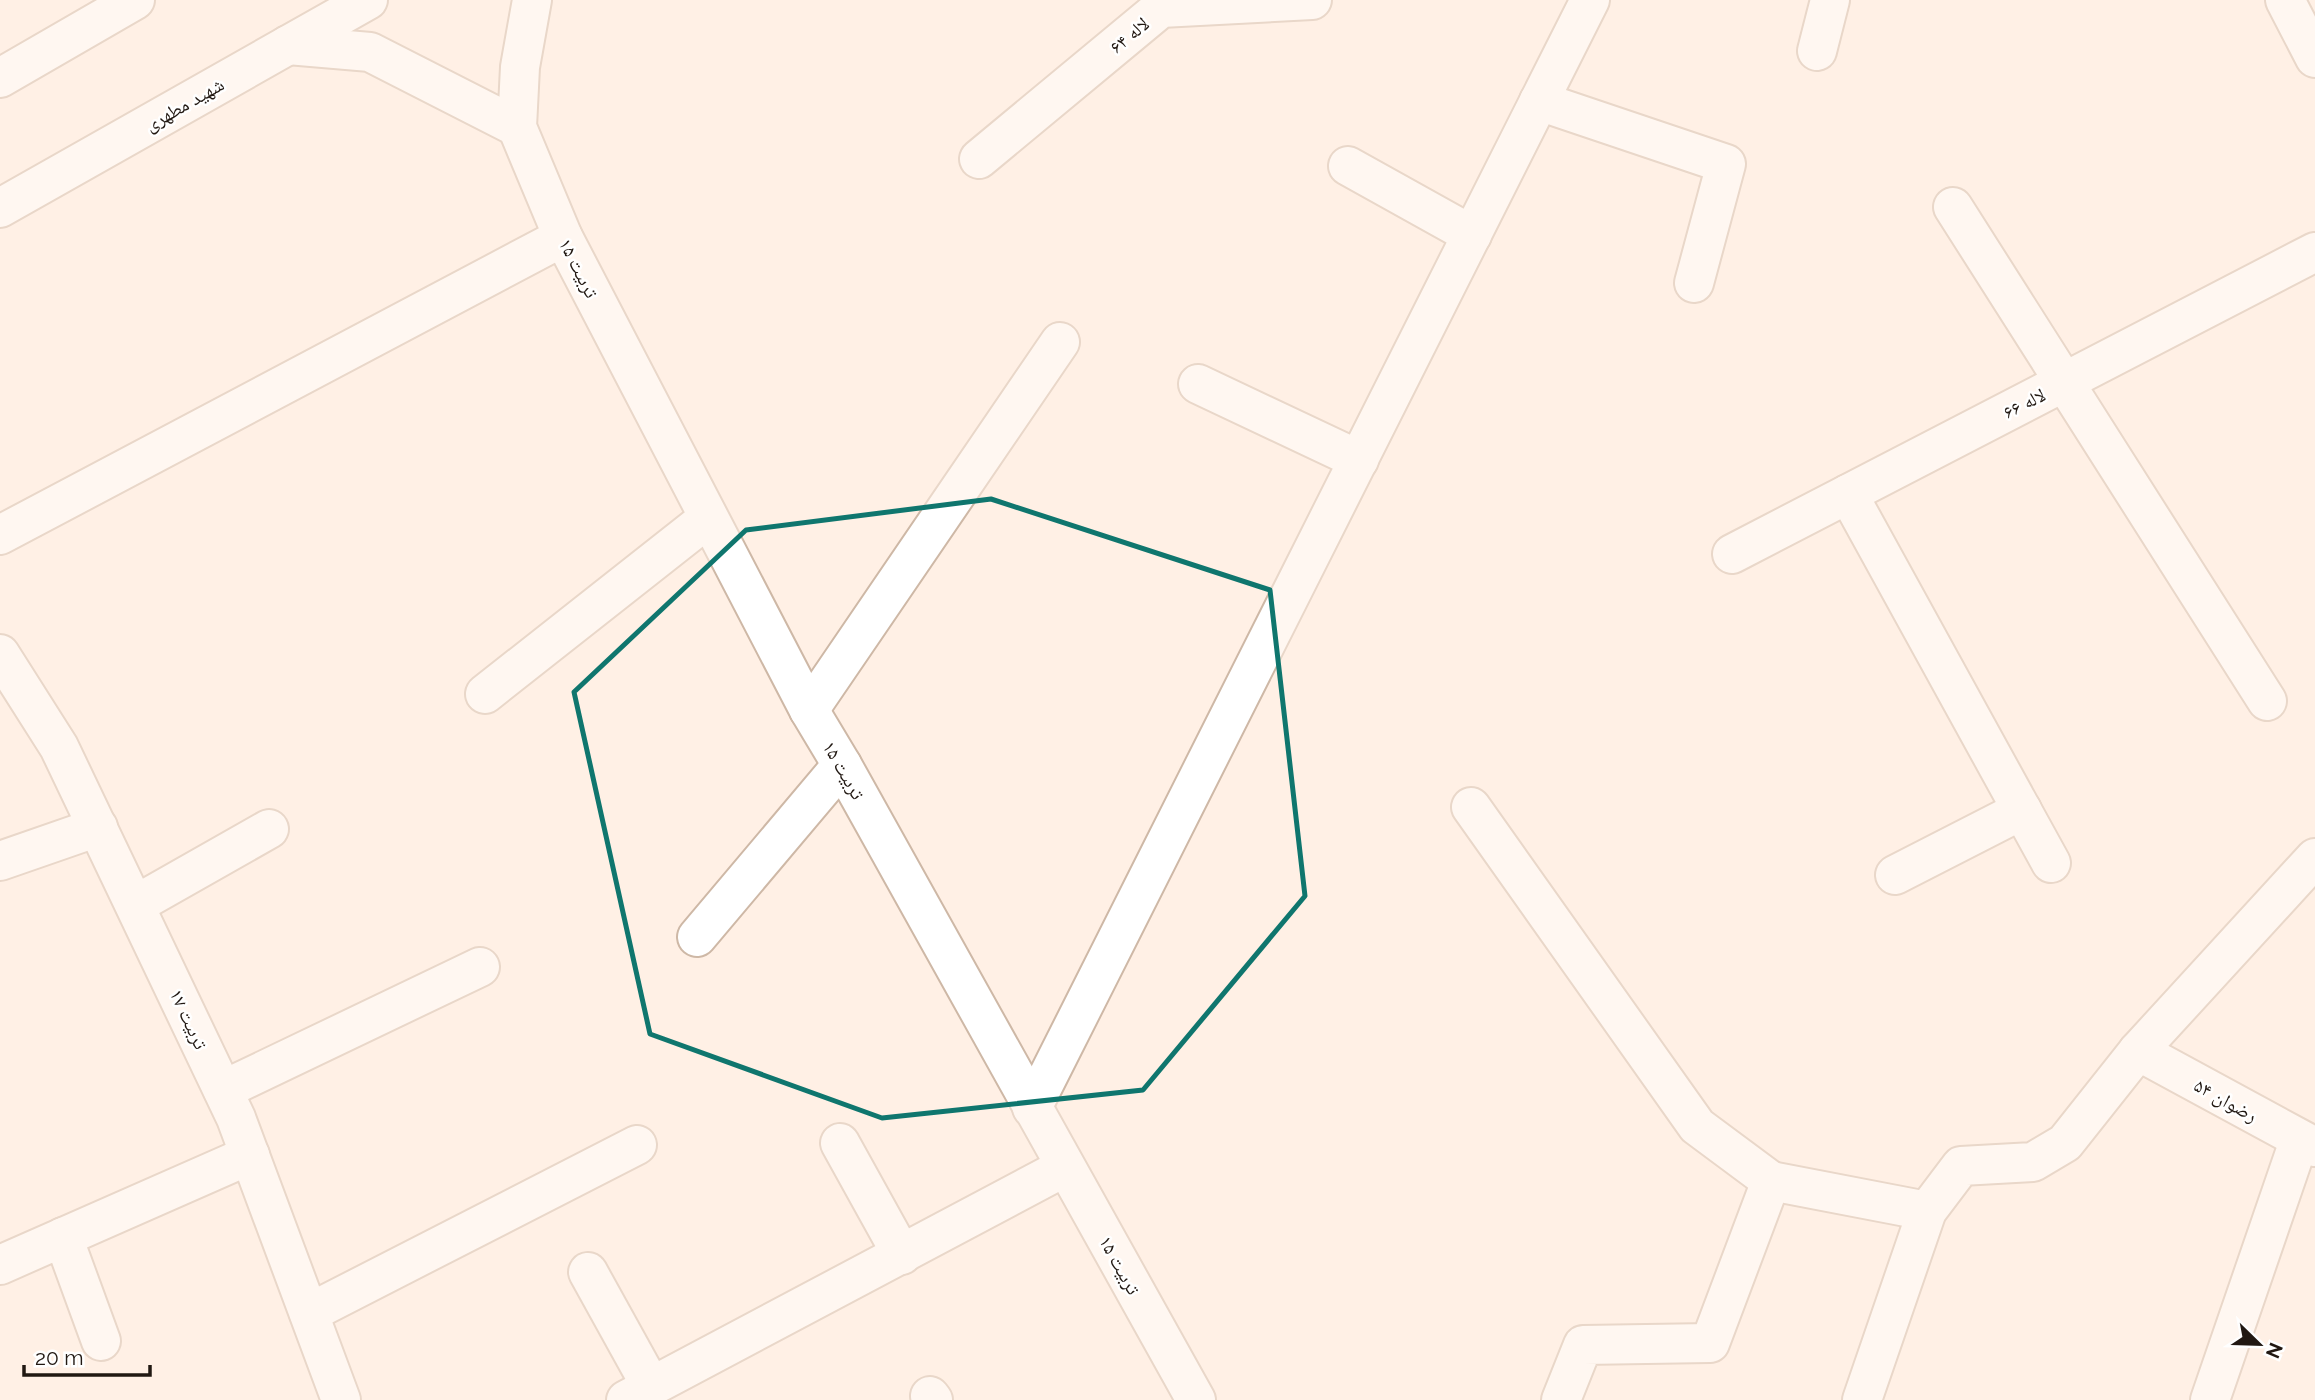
<svg xmlns="http://www.w3.org/2000/svg" width="2315" height="1400" font-family="Raleway,'Noto Naskh Arabic',sans-serif">
<rect width="100%" height="100%" fill="#fff0e5"/>
<g fill="none" stroke-linecap="round" stroke-linejoin="round">
<g stroke="#ceb8a6" stroke-width="42">
<g id="street">
<path d="M 1817,51 L 1830,0"/>
<path d="M 1539,101 L 1726,164 L 1694,283"/>
<path d="M 979,159 L 1161,8 L 1312,0"/>
<path d="M 1348,166 L 1472,235"/>
<path d="M 1953,207 L 2267,701"/>
<path d="M 1198,384 L 1359,460"/>
<path d="M 1848,494 L 2051,863"/>
<path d="M 0,535 L 563,237"/>
<path d="M 1732,554 L 2315,252"/>
<path d="M 0,654 L 59,747 L 236,1118 L 341,1400"/>
<path d="M 485,694 L 707,519"/>
<path d="M 809,710 L 1060,342"/>
<path d="M 1471,807 L 1697,1126 L 1771,1181"/>
<path d="M 0,861 L 98,827"/>
<path d="M 1895,875 L 2022,810"/>
<path d="M 135,905 L 269,829"/>
<path d="M 697,937 L 842,765"/>
<path d="M 2138,1051 L 2315,1147"/>
<path d="M 223,1090 L 480,967"/>
<path d="M 1032,1108 L 1590,0"/>
<path d="M 840,1143 L 902,1255"/>
<path d="M 63,1237 L 101,1341"/>
<path d="M 0,1265 L 250,1155"/>
<path d="M 588,1272 L 651,1386"/>
<path d="M 309,1313 L 637,1145"/>
<path d="M 930,1396 L 933,1400"/>
<path d="M 1561,1400 L 1583,1345 L 1710,1343 L 1771,1181 L 1927,1211"/>
<path d="M 1862,1400 L 1927,1211 L 1961,1166 L 2033,1162 L 2065,1143 L 2138,1051 L 2315,858"/>
<path d="M 2210,1400 L 2299,1141"/>
</g>
</g>
<g stroke="#ceb8a6" stroke-width="42">
<g id="secondary">
<path d="M 532,0 L 520,67 L 517,127 L 563,237 L 809,710 L 842,765 L 1196,1400"/>
<path d="M 288,45 L 370,52 L 517,127"/>
<path d="M 626,1400 L 1065,1167"/>
</g>
</g>
<g stroke="#ceb8a6" stroke-width="42">
<g id="primary">
<path d="M 2285,0 L 2315,58"/>
<path d="M 0,78 L 135,0"/>
<path d="M 0,208 L 368,0"/>
</g>
</g>
<use href="#street" stroke="#fff" stroke-width="38"/>
<use href="#secondary" stroke="#fff" stroke-width="38"/>
<use href="#primary" stroke="#fff" stroke-width="38"/>
</g>
<path d="M0 0H2315V1400H0ZM 991,499 L 1270,590 L 1305,896 L 1143,1090 L 882,1118 L 650,1034 L 574,692 L 746,530 Z" fill="#fff0e5" fill-opacity=".55" fill-rule="evenodd"/>
<path fill="none" stroke="#0f766e" stroke-width="5" stroke-linejoin="round" d="M 991,499 L 1270,590 L 1305,896 L 1143,1090 L 882,1118 L 650,1034 L 574,692 L 746,530 Z"/>
<g text-anchor="middle" dominant-baseline="central" stroke-width="5" stroke-linejoin="round" paint-order="stroke">
<g font-size="19" fill="#211812" stroke="#fff">
<text transform="translate(1129 35) rotate(-40)">لاله ۶۴</text>
<text transform="translate(184 104) rotate(-30)">شهید مطهری</text>
<text transform="translate(579 268) rotate(63)">تربیت ۱۵</text>
<text transform="translate(2024 403) rotate(-27)">لاله ۶۶</text>
<text transform="translate(844 770) rotate(60)">تربیت ۱۵</text>
<text transform="translate(189 1019) rotate(65)">تربیت ۱۷</text>
<text transform="translate(2226 1100) rotate(29)">رضوان ۵۴</text>
<text transform="translate(1120 1265) rotate(61)">تربیت ۱۵</text>
</g>
</g>
<g transform="translate(2259 1344) rotate(113)" stroke="#ffffff" stroke-width="5" paint-order="stroke">
<path d="M0-5L12 26L0 18L-12 26Z" fill="#211812"/>
<text y="-10" font-size="19" font-weight="bold" text-anchor="middle" fill="#211812">N</text>
</g>
<path d="M24 1365v10h126v-10" fill="none" stroke="#211812" stroke-width="3.5"/>
<text x="35" y="1365" font-size="21" fill="#211812" stroke="#ffffff" stroke-width="5" paint-order="stroke">20 m</text>
</svg>
